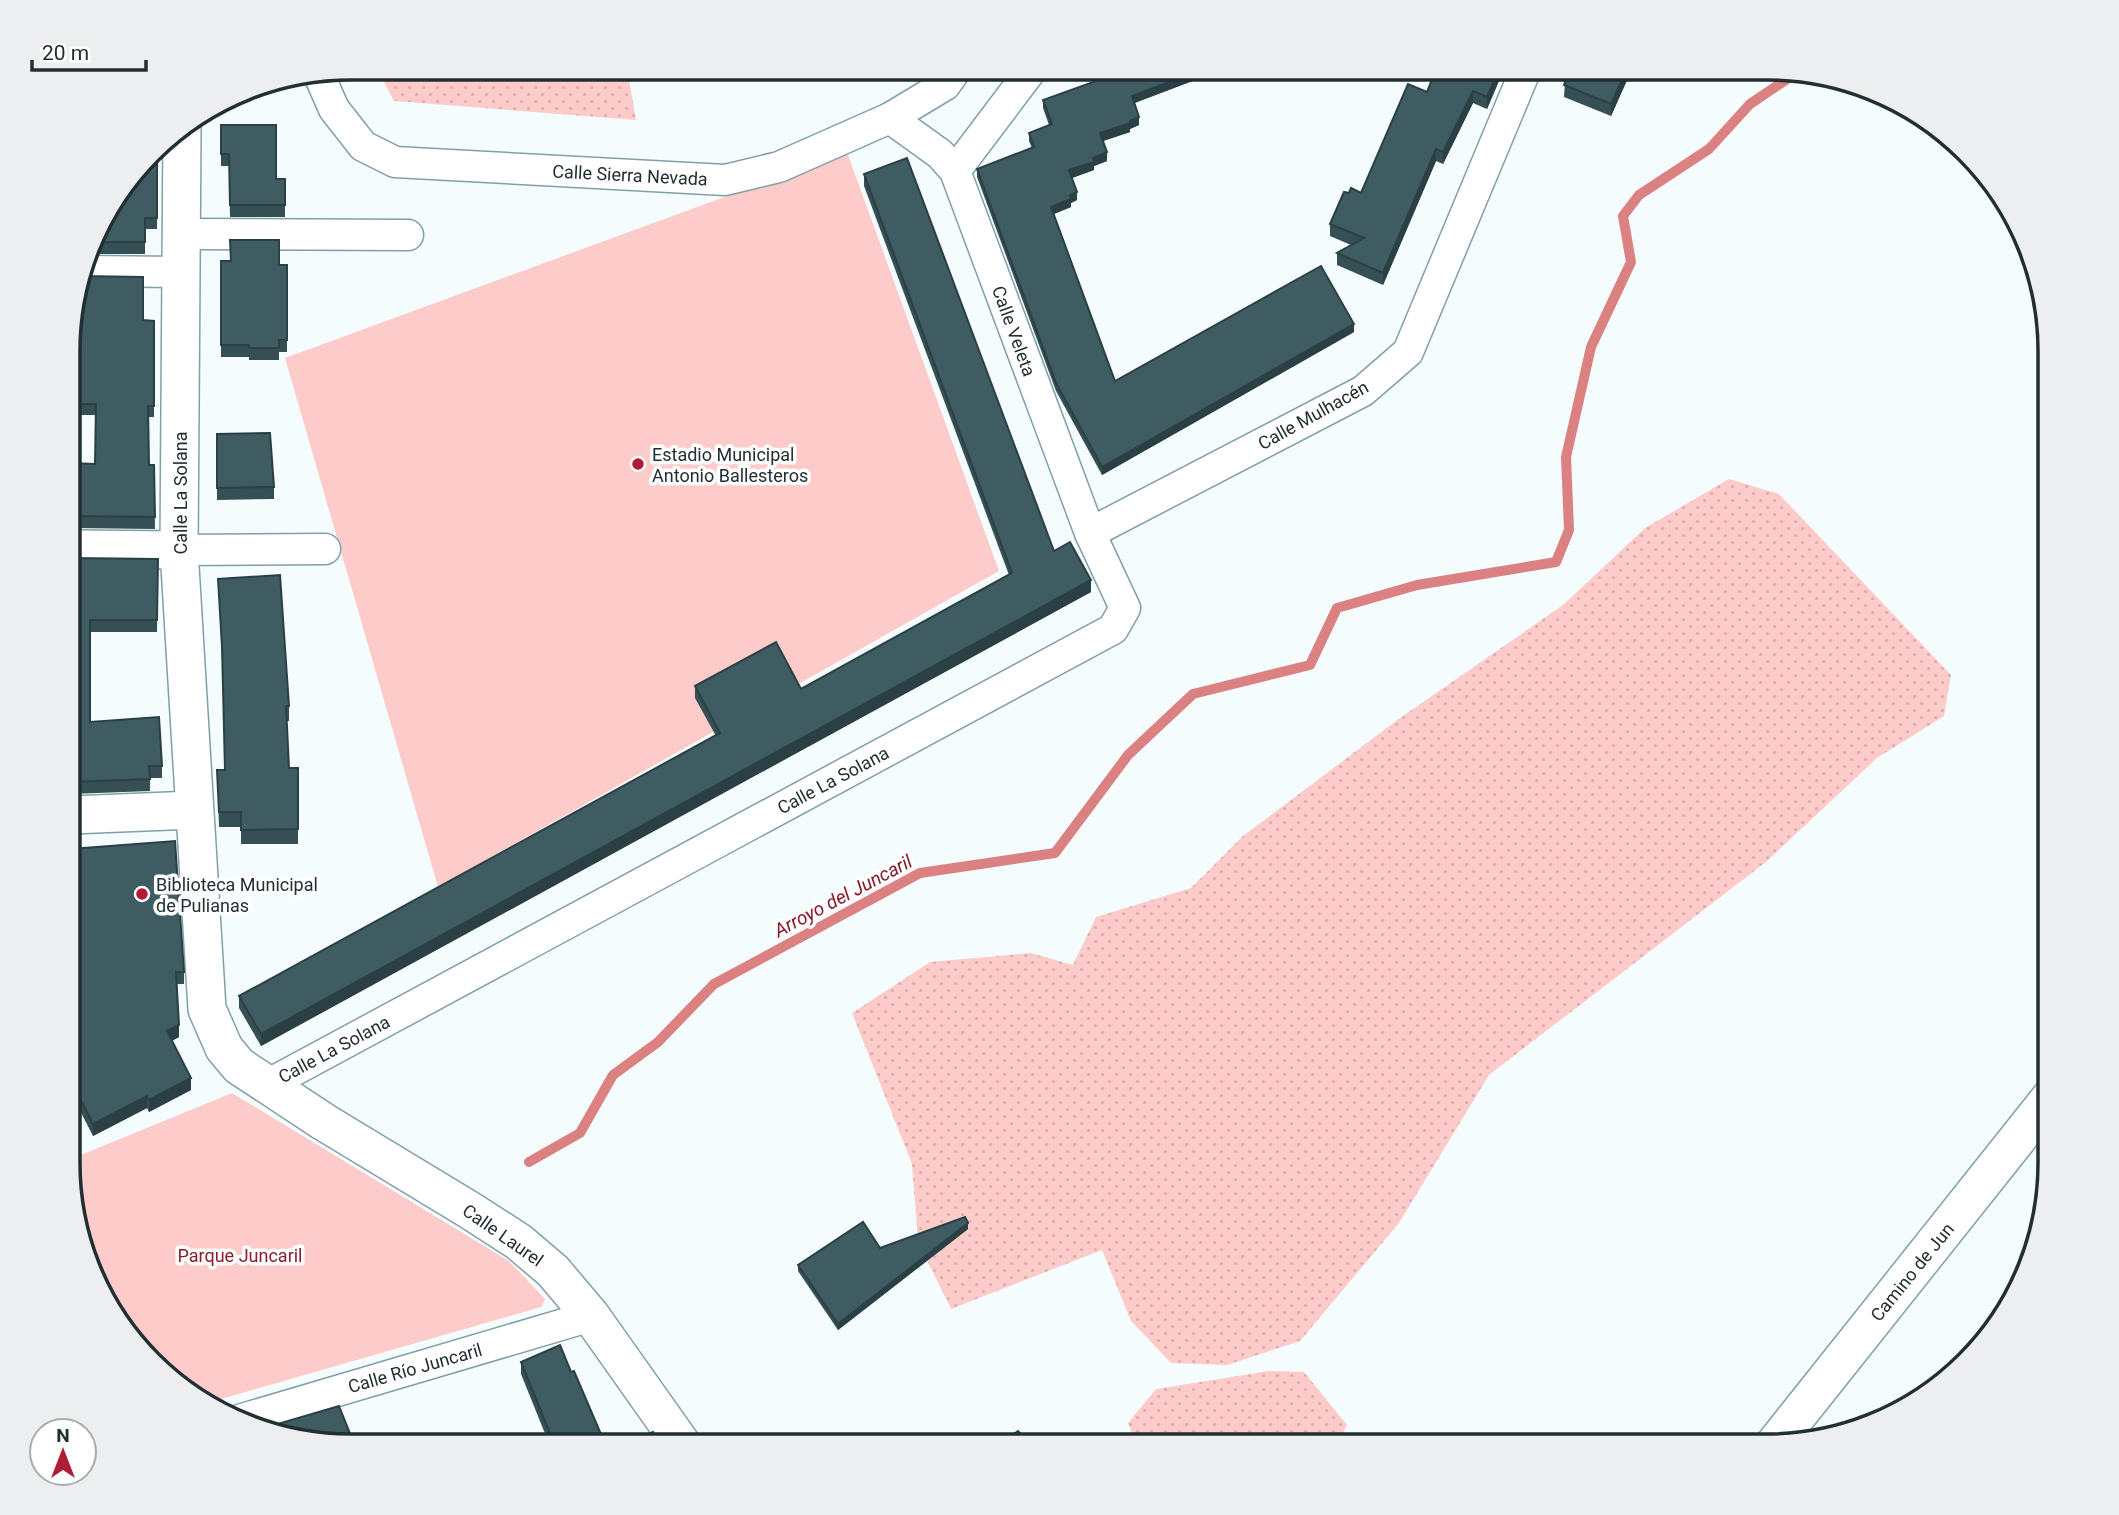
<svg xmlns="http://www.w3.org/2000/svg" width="2119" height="1515" font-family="Roboto,sans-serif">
<defs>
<pattern id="grass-dots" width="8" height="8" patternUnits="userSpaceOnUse" patternTransform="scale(1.75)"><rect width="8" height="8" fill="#fdcbca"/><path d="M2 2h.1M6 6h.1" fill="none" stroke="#d9afae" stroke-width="1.8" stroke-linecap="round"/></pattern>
</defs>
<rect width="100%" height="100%" fill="#f5fcfd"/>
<g fill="url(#grass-dots)">
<path d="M 377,68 L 627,68 L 636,120 L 394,101 Z"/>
<path d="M 1729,479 L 1779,494 L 1951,675 L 1944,716 L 1877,758 L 1766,862 L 1489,1075 L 1399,1223 L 1300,1341 L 1227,1365 L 1171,1363 L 1131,1321 L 1102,1250 L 951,1309 L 918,1242 L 912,1164 L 852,1013 L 930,962 L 1031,953 L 1073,965 L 1096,917 L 1191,888 L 1243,836 L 1400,718 L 1563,605 L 1645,528 Z"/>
<path d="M 1269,1371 L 1304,1372 L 1347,1425 L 1337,1447 L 1137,1446 L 1128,1423 L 1156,1389 Z"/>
</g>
<g fill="#fdcbca">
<path d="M 847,152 L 999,571 L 438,887 L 285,358 Z"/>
<path d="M 232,1093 L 509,1261 L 545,1299 L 541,1307 L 207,1403 L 179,1388 L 106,1305 L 71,1200 L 71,1159 Z"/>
</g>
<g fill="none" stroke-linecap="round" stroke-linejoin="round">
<path stroke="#db8182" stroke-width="10" d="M 529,1162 L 580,1133 L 613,1075 L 658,1042 L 714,984 L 920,873 L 1055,853 L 1128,755 L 1193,694 L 1310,665 L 1337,608 L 1417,585 L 1556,562 L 1569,530 L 1566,457 L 1591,347 L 1631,262 L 1623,216 L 1639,195 L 1709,149 L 1750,104 L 1799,71"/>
<g stroke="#80a0a7" stroke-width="33">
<g id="minor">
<path d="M 890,118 L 945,85 L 957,68"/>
<path d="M 955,171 L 1032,69"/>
<path d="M 182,234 L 408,235"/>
<path d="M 84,271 L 181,272"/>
<path d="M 1090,533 L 1363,391 L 1408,352 L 1526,69"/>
<path d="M 179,550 L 325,549"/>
<path d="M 267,1085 L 1113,629 L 1125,608 L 1090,533 L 955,171 L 940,154 L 890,118 L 779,167 L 725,180 L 395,162 L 363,146 L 334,109 L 319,75"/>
<path d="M 239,1420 L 591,1316"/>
</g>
</g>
<g stroke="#80a0a7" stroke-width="40">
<g id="tertiary">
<path d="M 182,128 L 179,550 L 207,1009 L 224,1048 L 239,1066 L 324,1122 L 471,1211 L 519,1242 L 553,1271 L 591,1316 L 683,1446"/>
<path d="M 71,549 L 179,550"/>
<path d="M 71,815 L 194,810"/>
<path d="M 1774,1445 L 2050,1098"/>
</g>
</g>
<use href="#minor" stroke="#fff" stroke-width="30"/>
<use href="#tertiary" stroke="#fff" stroke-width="37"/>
</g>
<g fill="#354f54">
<path d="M 1091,69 L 1210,69 L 1210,71 L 1203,74 L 1203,77 L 1134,103 L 1139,125 L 1130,129 L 1130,132 L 1103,141 L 1107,161 L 1094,166 L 1094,170 L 1072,178 L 1077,200 L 1071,203 L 1071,207 L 1054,214 L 1115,381 L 1354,332 L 1102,475 L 1056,391 L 977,177 L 977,169 L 1032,148 L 1029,141 L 1029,133 L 1049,125 L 1043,108 L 1043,100 L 1096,81 Z"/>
<path d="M 1436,69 L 1504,69 L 1487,109 L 1473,103 L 1443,164 L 1436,161 L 1383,285 L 1337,265 L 1337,253 L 1351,245 L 1330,236 L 1330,224 L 1349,193 L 1361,193 L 1427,92 Z"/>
<path d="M 1551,69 L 1632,69 L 1611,116 L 1564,97 L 1565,82 L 1551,77 Z"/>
<path d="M 221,125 L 276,179 L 285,179 L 285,217 L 230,217 L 229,166 L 221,166 Z"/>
<path d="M 157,148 L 157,229 L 145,229 L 145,254 L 89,254 L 98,226 Z"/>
<path d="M 864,174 L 1054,551 L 1091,592 L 261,1046 L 239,1008 L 239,996 L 716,736 L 695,698 L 695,686 L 801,689 L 1009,575 L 864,186 Z"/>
<path d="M 221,261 L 287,265 L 287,352 L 279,352 L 279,360 L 249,360 L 249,357 L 221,357 Z"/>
<path d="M 71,315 L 154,321 L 154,417 L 149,417 L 149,465 L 154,465 L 155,529 L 71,528 L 71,463 L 95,464 L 96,415 L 71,415 Z"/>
<path d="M 217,434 L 274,487 L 274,499 L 217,500 Z"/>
<path d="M 71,558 L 158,559 L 157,632 L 90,632 L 90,722 L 162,766 L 162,778 L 150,778 L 150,791 L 71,794 Z"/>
<path d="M 218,579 L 289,706 L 289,721 L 287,721 L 289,768 L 298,768 L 298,844 L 241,844 L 241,827 L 219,827 L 217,770 L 225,770 L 222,661 Z"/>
<path d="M 71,849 L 184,972 L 184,984 L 177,984 L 179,1037 L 172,1041 L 191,1090 L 149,1112 L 147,1108 L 93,1136 L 71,1093 Z"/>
<path d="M 968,1229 L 838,1330 L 798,1271 L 798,1265 Z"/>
<path d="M 521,1362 L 571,1372 L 606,1446 L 550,1446 L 521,1374 Z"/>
</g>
<g fill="#2b4045">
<path d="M 1202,69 L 1210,69 L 1210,71 L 1203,74 L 1203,77 L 1132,104 L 1132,96 Z"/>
<path d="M 1499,69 L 1504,69 L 1487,109 L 1487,97 Z"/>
<path d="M 1627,69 L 1632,69 L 1611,116 L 1611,104 Z"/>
<path d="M 1473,91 L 1473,103 L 1443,164 L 1443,152 Z"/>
<path d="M 1139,117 L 1139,125 L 1130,129 L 1130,132 L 1100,142 L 1100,133 Z"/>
<path d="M 1436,149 L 1436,161 L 1383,285 L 1383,273 Z"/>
<path d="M 1107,152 L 1107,161 L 1094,166 L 1094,170 L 1069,179 L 1069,170 L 1093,158 Z"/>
<path d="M 1077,192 L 1077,200 L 1071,203 L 1071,207 L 1051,215 L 1051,207 L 1070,195 Z"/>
<path d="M 1354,324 L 1354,332 L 1102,475 L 1102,467 Z"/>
<path d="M 1091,580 L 1091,592 L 261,1046 L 261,1034 Z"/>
<path d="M 179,1025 L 179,1037 L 167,1043 L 167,1031 Z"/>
<path d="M 191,1078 L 191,1090 L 149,1112 L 149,1100 Z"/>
<path d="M 147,1096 L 147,1108 L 93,1136 L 93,1124 Z"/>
<path d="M 968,1223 L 968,1229 L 838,1330 L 838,1324 Z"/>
</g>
<g fill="#3e5c62" stroke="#2b4045" stroke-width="2">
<path d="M 1095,69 L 1203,69 L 1132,96 L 1139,117 L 1130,121 L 1130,123 L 1100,133 L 1107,152 L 1093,158 L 1094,162 L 1069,170 L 1077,192 L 1070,195 L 1071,199 L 1051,207 L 1115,381 L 1321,266 L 1354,324 L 1102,467 L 1056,383 L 977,169 L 1034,147 L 1029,133 L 1052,124 L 1043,100 L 1099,80 Z"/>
<path d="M 1436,69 L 1499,69 L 1487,97 L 1473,91 L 1443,152 L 1436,149 L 1383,273 L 1337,253 L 1364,238 L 1330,224 L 1344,192 L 1349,193 L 1351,188 L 1361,193 L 1408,84 L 1427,92 Z"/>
<path d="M 1561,69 L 1627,69 L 1611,104 L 1564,85 L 1569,72 Z"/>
<path d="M 221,125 L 276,125 L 276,179 L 285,179 L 285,205 L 230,205 L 229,154 L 221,154 Z"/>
<path d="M 157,148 L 157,218 L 145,218 L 145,242 L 93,242 L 98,226 Z"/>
<path d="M 907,158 L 1054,551 L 1070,542 L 1091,580 L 261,1034 L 239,996 L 720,733 L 695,686 L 776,642 L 801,689 L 1012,573 L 864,174 Z"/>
<path d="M 230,240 L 279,240 L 279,265 L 287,265 L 287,340 L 279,340 L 279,348 L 249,348 L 249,345 L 221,345 L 221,261 L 231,261 Z"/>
<path d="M 82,276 L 143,277 L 143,320 L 154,321 L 154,406 L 148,406 L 149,465 L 154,465 L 155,517 L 71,516 L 71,463 L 95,464 L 96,404 L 71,404 L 71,315 Z"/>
<path d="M 270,433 L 274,487 L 217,488 L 217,434 Z"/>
<path d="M 71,558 L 158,559 L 157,620 L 90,620 L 90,722 L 159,717 L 162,766 L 149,766 L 150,779 L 71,782 Z"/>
<path d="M 280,575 L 289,706 L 286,706 L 289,768 L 298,768 L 298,829 L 241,830 L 241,812 L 219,812 L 217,770 L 225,770 L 222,646 L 218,579 Z"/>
<path d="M 175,841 L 184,972 L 176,972 L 179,1025 L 167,1031 L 191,1078 L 149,1100 L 147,1096 L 93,1124 L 71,1081 L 71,849 Z"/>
<path d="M 965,1217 L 968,1223 L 838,1324 L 798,1265 L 863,1222 L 880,1248 Z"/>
<path d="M 560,1345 L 571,1372 L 574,1371 L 606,1446 L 555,1446 L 521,1362 Z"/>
<path d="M 339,1406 L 355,1446 L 333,1446 L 260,1432 L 257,1430 Z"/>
<path d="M 1018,1431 L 1031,1446 L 998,1446 Z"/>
<path d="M 653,1432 L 659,1446 L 616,1446 Z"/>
</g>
<g fill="#af1c33" stroke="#fff" stroke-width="2.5">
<circle cx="638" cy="464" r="7"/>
<circle cx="142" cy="894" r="7"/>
</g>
<g text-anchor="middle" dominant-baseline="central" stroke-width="7" stroke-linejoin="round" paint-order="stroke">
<g font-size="18" fill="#222f32" stroke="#fff">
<text transform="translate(630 175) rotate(3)">Calle Sierra Nevada</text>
<text transform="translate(1014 331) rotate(70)">Calle Veleta</text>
<text transform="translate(1313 415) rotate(-29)">Calle Mulhacén</text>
<text transform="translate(180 493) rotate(-90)">Calle La Solana</text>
<text transform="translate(833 780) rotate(-28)">Calle La Solana</text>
<text transform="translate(334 1049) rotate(-28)">Calle La Solana</text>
<text transform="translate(503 1235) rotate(35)">Calle Laurel</text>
<text transform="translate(1912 1272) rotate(-51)">Camino de Jun</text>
<text transform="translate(415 1368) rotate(-16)">Calle Río Juncaril</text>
</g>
<g font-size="18" fill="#222f32" stroke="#fff" text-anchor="start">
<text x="652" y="454">Estadio Municipal<tspan x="652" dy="21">Antonio Ballesteros</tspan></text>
<text x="156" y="884">Biblioteca Municipal<tspan x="156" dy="21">de Pulianas</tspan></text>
</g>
<g font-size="18" fill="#891d2a" stroke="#fff">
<text x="240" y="1255">Parque Juncaril</text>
</g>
<g font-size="19" font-style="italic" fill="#851927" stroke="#fff">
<text transform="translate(843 896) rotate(-28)">Arroyo del Juncaril</text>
</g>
</g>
<path d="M0 0H2119V1515H0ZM351 80H1767A271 271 0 0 1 2038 351V1163A271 271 0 0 1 1767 1434H351A271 271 0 0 1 80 1163V351A271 271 0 0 1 351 80Z" fill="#edeeef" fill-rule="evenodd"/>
<path fill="none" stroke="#222f32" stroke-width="3.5" d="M351 80H1767A271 271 0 0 1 2038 351V1163A271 271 0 0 1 1767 1434H351A271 271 0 0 1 80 1163V351A271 271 0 0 1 351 80Z"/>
<g transform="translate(63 1452)"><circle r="33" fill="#ffffff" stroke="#a7acad" stroke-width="2"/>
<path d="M0-5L12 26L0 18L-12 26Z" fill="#af1c33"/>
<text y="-10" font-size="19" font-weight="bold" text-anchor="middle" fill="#222f32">N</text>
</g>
<path d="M32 60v10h114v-10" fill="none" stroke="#222f32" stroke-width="3.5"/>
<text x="42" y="60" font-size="21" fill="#222f32" stroke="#ffffff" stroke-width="5" paint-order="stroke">20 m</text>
</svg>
